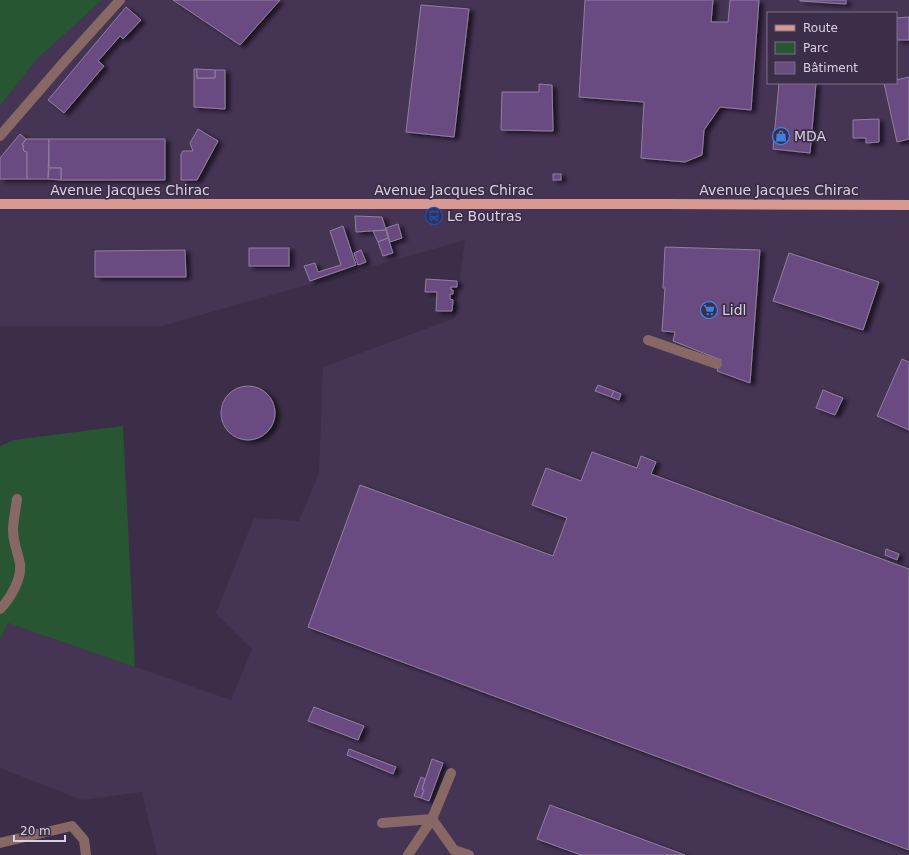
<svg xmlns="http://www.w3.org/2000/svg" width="909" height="855" font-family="'DejaVu Sans',sans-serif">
<defs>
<filter id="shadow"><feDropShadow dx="4.5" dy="2.5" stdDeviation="2" flood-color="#0009"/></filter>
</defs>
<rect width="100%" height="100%" fill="#3c2e48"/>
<path fill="#463455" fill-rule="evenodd" d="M 102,0 L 909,0 L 909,855 L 157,855 L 142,792 L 82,800 L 0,768 L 0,640 L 8,623 L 231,700 L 252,649 L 216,613 L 254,518 L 299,521 L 319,473 L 323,367 L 455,318 L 465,240 L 162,326 L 0,326 L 0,106 L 36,60 ZM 768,13 L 896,13 L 896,83 L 768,83 Z"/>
<g fill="#285633">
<path d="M 0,0 L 102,0 L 36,60 L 0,106 Z"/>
<path d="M 123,426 L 135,667 L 8,623 L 0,640 L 0,446 L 14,440 Z"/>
</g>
<g fill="#694c82" stroke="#8f7f9d" filter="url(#shadow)">
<path d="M 173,0 L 280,0 L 240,45 Z"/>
<path d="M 585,0 L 713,0 L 711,22 L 728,22 L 730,0 L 759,0 L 751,110 L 720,107 L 704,130 L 702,155 L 685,162 L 641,158 L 644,102 L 579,97 Z"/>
<path d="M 800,0 L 846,0 L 846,4 L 800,1 Z"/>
<path d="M 421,5 L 469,9 L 454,137 L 406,132 Z"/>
<path d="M 126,7 L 141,20 L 123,39 L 120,36 L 98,61 L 104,66 L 64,113 L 48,100 Z"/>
<path d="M 909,17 L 909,40 L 897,40 L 896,18 Z"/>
<path d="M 194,69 L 197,69 L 197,78 L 215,78 L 215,70 L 225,70 L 225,109 L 194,107 Z"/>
<path d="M 197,69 L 215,70 L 215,78 L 197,78 Z"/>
<path d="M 909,77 L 909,139 L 897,142 L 884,83 L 896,83 L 896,80 Z"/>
<path d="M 779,83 L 816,83 L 810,153 L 773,149 Z"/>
<path d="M 539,84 L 552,85 L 553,131 L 501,130 L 502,92 L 539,92 Z"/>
<path d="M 879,119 L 879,142 L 866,143 L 866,138 L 853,138 L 853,120 Z"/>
<path d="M 198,129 L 218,141 L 197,180 L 181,180 L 181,154 L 183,151 L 193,151 L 190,143 Z"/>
<path d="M 20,134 L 26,139 L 22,145 L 24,146 L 23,148 L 24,151 L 27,152 L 27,179 L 0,179 L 0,158 Z"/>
<path d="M 26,139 L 49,139 L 48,179 L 27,179 L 27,152 L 24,151 L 23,148 L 24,146 L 22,145 Z"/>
<path d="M 49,139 L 165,139 L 165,180 L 61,180 L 61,168 L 49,168 Z"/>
<path d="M 49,168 L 61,168 L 61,180 L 48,179 Z"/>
<rect x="553" y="174" width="8" height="6"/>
<path d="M 355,216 L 382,217 L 386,230 L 356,232 Z"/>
<path d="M 398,224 L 402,238 L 390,242 L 386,228 Z"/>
<path d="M 343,226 L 356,265 L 310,281 L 304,266 L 315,263 L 318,272 L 341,265 L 330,231 Z"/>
<path d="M 386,230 L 388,238 L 378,242 L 373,231 Z"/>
<path d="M 388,238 L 393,253 L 383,256 L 378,242 Z"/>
<path d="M 665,247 L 760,250 L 750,383 L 717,371 L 721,360 L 673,341 L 675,332 L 662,331 L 665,288 L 663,288 Z"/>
<rect x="249" y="248" width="40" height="18"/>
<path d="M 185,250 L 186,277 L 95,277 L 95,251 Z"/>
<path d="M 361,250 L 366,262 L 358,265 L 354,253 Z"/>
<path d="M 789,253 L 879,282 L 863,330 L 773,301 Z"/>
<path d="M 426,279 L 457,281 L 457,287 L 451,287 L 451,290 L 453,290 L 453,294 L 450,294 L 450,299 L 453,300 L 452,311 L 436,311 L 437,292 L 425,292 Z"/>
<path d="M 902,359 L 909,362 L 909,430 L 877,416 Z"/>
<path d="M 598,385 L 614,391 L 611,397 L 595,391 Z"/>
<circle cx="248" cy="413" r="27"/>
<path d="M 823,390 L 843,398 L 835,415 L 816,408 Z"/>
<path d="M 614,391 L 621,394 L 619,400 L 611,397 Z"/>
<path d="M 592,452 L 637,468 L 641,456 L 656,462 L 651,474 L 909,569 L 909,850 L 308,627 L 360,485 L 553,556 L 567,518 L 532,505 L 546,468 L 581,481 Z"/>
<path d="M 886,549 L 899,554 L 897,560 L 885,555 Z"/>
<path d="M 314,707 L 364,726 L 358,740 L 308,721 Z"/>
<path d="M 349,749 L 396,767 L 393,774 L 347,755 Z"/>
<path d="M 432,759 L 443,763 L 429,801 L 421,798 L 424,790 L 422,789 Z"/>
<path d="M 421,777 L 425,779 L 422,789 L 424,790 L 421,798 L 414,796 Z"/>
<path d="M 550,805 L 685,855 L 581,855 L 537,839 Z"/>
</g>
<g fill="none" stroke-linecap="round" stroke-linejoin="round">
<g stroke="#876865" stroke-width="10">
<path d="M 0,136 L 64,62 L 120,0"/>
<path d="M 648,340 L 717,364"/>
<path d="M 0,609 C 10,599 22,579 20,564 C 18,553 13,542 13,530 C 13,520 16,509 17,499"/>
<path d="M 451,773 L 432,819 L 454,850 L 469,855"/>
<path d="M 382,823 L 432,819"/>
<path d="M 0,843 L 72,826 L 84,840 L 86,855"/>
<path d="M 408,855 L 432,819"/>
</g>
<path stroke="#d89993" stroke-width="10" d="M 0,204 L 667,204 L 909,205"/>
</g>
<defs>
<g id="shop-ring" transform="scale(0.9)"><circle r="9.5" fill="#3c2e48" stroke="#3f7fe0" stroke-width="1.5"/><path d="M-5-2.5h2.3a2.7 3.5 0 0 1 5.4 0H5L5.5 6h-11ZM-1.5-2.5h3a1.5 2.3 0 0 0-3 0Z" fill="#3f7fe0"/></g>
<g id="bus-ring" transform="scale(0.9)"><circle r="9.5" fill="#3c2e48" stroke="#1a4fb4" stroke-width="1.5"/><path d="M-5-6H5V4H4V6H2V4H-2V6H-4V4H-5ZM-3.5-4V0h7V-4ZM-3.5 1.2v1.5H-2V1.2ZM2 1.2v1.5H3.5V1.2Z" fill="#1a4fb4"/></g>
<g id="supermarket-ring" transform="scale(0.9)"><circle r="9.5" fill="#3c2e48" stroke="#3f7fe0" stroke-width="1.5"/><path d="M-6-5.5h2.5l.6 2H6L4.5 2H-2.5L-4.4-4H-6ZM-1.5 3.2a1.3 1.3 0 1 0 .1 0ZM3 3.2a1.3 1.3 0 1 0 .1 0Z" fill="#3f7fe0"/></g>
</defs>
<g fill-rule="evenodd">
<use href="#shop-ring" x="781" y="136"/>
<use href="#bus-ring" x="434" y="216"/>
<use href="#supermarket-ring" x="709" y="310"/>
</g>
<g text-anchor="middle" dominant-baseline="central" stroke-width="3.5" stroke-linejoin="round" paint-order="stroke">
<g font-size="14" fill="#d9d1e1" stroke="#3c2e48" text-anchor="start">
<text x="794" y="136">MDA</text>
<text x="447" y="216">Le Boutras</text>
<text x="722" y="310">Lidl</text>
</g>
<g font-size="14" fill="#d9d1e1" stroke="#3c2e48">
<text x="130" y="190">Avenue Jacques Chirac</text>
<text x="454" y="190">Avenue Jacques Chirac</text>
<text x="779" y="190">Avenue Jacques Chirac</text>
</g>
</g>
<rect x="767" y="12" width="130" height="72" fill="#3c2e48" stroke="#7b6f85"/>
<rect x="775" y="25" width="20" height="6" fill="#d89993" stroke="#7b6f85"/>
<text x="803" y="32" font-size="12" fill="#d9d1e1">Route</text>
<rect x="775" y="42" width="20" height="12" fill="#285633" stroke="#7b6f85"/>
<text x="803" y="52" font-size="12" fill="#d9d1e1">Parc</text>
<rect x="775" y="62" width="20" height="12" fill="#694c82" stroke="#7b6f85"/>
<text x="803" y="72" font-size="12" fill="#d9d1e1">Bâtiment</text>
<path d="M14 835v6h51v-6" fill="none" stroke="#d9d1e1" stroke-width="2"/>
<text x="20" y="835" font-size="12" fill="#d9d1e1" stroke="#3c2e48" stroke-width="3" paint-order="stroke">20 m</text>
</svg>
